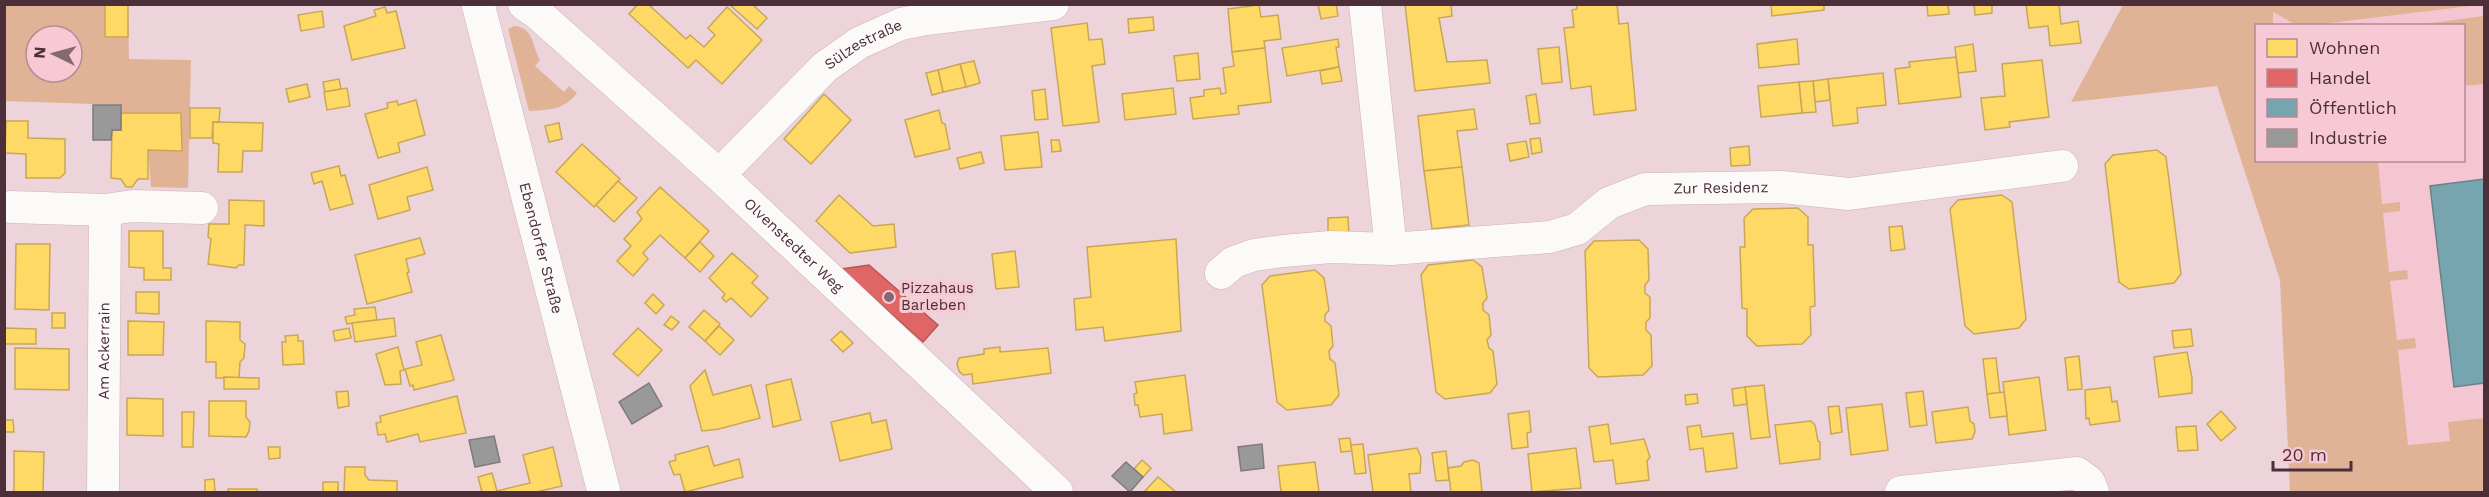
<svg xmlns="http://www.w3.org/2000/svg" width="2489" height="497" font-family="'Work Sans',sans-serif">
<rect width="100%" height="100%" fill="#ecd4da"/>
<path fill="#f4c6d2" d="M 2284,4 L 2484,5 L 2484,492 L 2357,492 L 2301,161 L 2464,160 L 2464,26 L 2273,25 L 2273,12 Z"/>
<g fill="#e0b397" fill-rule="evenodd">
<path d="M 6,5 L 128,5 L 129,59 L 191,60 L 188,188 L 151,187 L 148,150 L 182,151 L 181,113 L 121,113 L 121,105 L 5,101 ZM 36,36 L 72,36 L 72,72 L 36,72 Z"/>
<path d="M 2123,5 L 2478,5 L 2305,26 L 2296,25 L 2273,12 L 2273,25 L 2256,26 L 2256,160 L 2378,161 L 2382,204 L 2400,202 L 2400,211 L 2383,213 L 2389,272 L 2407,270 L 2408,279 L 2390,281 L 2397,340 L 2415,338 L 2416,348 L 2398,350 L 2408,445 L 2450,441 L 2448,422 L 2484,418 L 2484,492 L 2290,492 L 2280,280 L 2217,86 L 2071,102 Z"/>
<path d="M 2484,16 L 2484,84 L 2464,86 L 2464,26 L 2416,25 Z"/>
<path d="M 514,26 C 534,27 532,47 540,60 L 535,66 L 564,92 L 569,86 L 577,93 C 563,111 550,109 529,111 L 508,29 Z"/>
</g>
<g fill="#ffd966" stroke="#c9a658" stroke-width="1.5">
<rect x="105" y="4" width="23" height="33"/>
<path d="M 638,4 L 648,4 L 686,39 L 690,35 L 704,47 L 715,35 L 708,28 L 727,7 L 762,40 L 722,84 L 696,60 L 688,68 L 629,14 Z"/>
<path d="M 729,4 L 752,4 L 767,18 L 757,29 Z"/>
<path d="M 1318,4 L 1336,4 L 1338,16 L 1321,19 Z"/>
<path d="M 1405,4 L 1451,4 L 1452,16 L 1439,18 L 1447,62 L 1487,60 L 1490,83 L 1415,91 Z"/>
<path d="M 1577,4 L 1617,4 L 1619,24 L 1628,23 L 1636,110 L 1594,115 L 1591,86 L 1571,89 L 1564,28 L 1574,27 L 1572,10 L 1577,9 Z"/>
<path d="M 1771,4 L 1824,4 L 1824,10 L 1772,16 Z"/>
<path d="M 1927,4 L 1948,4 L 1949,14 L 1928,16 Z"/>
<path d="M 1974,4 L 1992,4 L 1992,13 L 1975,15 Z"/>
<path d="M 2026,4 L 2059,4 L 2061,24 L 2078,21 L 2081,43 L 2050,46 L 2048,26 L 2029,28 Z"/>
<path d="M 1259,5 L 1261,17 L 1278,15 L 1281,39 L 1264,41 L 1265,48 L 1232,52 L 1228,9 Z"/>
<path d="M 385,7 L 387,13 L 396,11 L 405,48 L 352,60 L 344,26 L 376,16 L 374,10 Z"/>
<path d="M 322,11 L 324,27 L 301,31 L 298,15 Z"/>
<path d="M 1153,17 L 1154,30 L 1129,33 L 1128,19 Z"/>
<path d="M 1087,23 L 1089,40 L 1102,39 L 1105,64 L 1092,66 L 1099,122 L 1063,126 L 1051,28 Z"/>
<path d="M 1338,39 L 1339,47 L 1336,47 L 1339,67 L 1287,76 L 1282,48 Z"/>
<path d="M 1797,39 L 1799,64 L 1759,68 L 1757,44 Z"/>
<path d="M 1973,44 L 1976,71 L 1958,73 L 1955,47 Z"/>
<path d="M 1559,47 L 1562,82 L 1542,84 L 1538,49 Z"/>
<path d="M 1265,48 L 1271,102 L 1238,106 L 1239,114 L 1193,119 L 1190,98 L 1204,96 L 1204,90 L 1220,88 L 1221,94 L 1226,93 L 1223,68 L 1234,66 L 1232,52 Z"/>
<path d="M 1198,53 L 1200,79 L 1177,81 L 1174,56 Z"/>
<path d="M 1956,57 L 1961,97 L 1899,104 L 1895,69 L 1910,67 L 1909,62 Z"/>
<path d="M 2042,60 L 2049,117 L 2009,122 L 2010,127 L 1985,130 L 1981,98 L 2005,96 L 2002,64 Z"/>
<path d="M 974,61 L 980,83 L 966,87 L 960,64 Z"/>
<path d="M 960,64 L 966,87 L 943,92 L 938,70 Z"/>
<path d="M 1339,67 L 1342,81 L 1322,84 L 1320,71 Z"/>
<path d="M 938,70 L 943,92 L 932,95 L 926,73 Z"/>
<path d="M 1883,73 L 1886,105 L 1857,108 L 1858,123 L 1833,126 L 1828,79 Z"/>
<path d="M 339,79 L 341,89 L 325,92 L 323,82 Z"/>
<path d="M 1828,79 L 1830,100 L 1815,102 L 1813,81 Z"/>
<path d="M 1813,81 L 1816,112 L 1802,113 L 1799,82 Z"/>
<path d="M 1799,82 L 1802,113 L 1761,117 L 1758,86 Z"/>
<path d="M 307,84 L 310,97 L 289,102 L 286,89 Z"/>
<path d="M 347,88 L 350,106 L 327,110 L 324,92 Z"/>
<path d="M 1173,88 L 1176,114 L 1125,120 L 1122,94 Z"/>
<path d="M 1045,89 L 1048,119 L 1035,120 L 1032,91 Z"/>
<path d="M 824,94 L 851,120 L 811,164 L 784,139 Z"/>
<path d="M 1536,94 L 1540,123 L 1530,124 L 1526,96 Z"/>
<path d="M 416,100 L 425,135 L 398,143 L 400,152 L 378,158 L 365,114 L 388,108 L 387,103 L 397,101 L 398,105 Z"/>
<path d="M 190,108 L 220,108 L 219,122 L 213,122 L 212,138 L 190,138 Z"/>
<path d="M 1474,109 L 1477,129 L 1457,131 L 1462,167 L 1424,171 L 1418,116 Z"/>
<path d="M 939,110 L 942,123 L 945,124 L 950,149 L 915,157 L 905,120 Z"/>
<path d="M 121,113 L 181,113 L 182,151 L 148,150 L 148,179 L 138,179 L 132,187 L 126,187 L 121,179 L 111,178 L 112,130 L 121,130 Z"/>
<path d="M 6,121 L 28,121 L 28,138 L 65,139 L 65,173 L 60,178 L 26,178 L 26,154 L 5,153 Z"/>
<path d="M 213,122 L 263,123 L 262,151 L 243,151 L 242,172 L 218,172 L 219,144 L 213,143 Z"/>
<path d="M 559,123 L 562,139 L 549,142 L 545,126 Z"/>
<path d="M 1038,132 L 1042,167 L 1005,170 L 1001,136 Z"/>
<path d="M 1540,138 L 1542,152 L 1532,154 L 1530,139 Z"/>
<path d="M 1051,140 L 1059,140 L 1061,151 L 1052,152 Z"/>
<path d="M 1526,141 L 1529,157 L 1510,161 L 1507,144 Z"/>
<path d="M 582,144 L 620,179 L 594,207 L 556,172 Z"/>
<path d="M 1749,146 L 1750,165 L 1731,166 L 1730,148 Z"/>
<path d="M 2157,150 L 2166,157 L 2181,274 L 2174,283 L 2129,289 L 2119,282 L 2105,164 L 2113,155 Z"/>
<path d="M 981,152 L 984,163 L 960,169 L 957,158 Z"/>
<path d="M 339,166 L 341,176 L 345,175 L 353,204 L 330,210 L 322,181 L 314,184 L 311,173 Z"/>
<path d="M 427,167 L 433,190 L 407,197 L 410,210 L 378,219 L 369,185 Z"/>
<path d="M 1462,167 L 1469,225 L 1432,229 L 1424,171 Z"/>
<path d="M 618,181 L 637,198 L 614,222 L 596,205 Z"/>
<path d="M 660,187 L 709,231 L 685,258 L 660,235 L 643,253 L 648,259 L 633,276 L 617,261 L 631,246 L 624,239 L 642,219 L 637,212 Z"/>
<path d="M 839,195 L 873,226 L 894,224 L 896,247 L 850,253 L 816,221 Z"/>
<path d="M 2002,195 L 2012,202 L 2026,319 L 2019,328 L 1974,334 L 1965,326 L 1950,209 L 1958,200 Z"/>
<path d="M 229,200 L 264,201 L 264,226 L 245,225 L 244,265 L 239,265 L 236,268 L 208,264 L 211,239 L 208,237 L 209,224 L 229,224 Z"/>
<path d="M 1798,208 L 1808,217 L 1808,245 L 1813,245 L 1815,306 L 1810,307 L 1811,335 L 1802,344 L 1757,346 L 1747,336 L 1747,309 L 1742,308 L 1740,247 L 1745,247 L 1744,218 L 1753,209 Z"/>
<path d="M 1348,217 L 1349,235 L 1328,236 L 1328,218 Z"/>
<path d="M 1902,226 L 1905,249 L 1891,251 L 1889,227 Z"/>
<path d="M 129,231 L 163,231 L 163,268 L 171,268 L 171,280 L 144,280 L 144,268 L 129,267 Z"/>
<path d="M 420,238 L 425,254 L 406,259 L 409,272 L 407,273 L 412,292 L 367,304 L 355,255 Z"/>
<path d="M 1176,239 L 1181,331 L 1105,341 L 1103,327 L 1076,330 L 1074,299 L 1091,297 L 1087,247 Z"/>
<path d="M 1639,240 L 1648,249 L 1649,280 L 1645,285 L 1645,293 L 1650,297 L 1650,318 L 1646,322 L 1646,330 L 1651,335 L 1652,366 L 1643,375 L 1598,377 L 1589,368 L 1585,251 L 1594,241 Z"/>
<path d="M 700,242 L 714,256 L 700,272 L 685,258 Z"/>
<path d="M 16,244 L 50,244 L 49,310 L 15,309 Z"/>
<path d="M 1015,251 L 1019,287 L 996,289 L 992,254 Z"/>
<path d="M 732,253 L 758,276 L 752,283 L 768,298 L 751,317 L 731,298 L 726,302 L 722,298 L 725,294 L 709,278 Z"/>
<path d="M 1473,260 L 1482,267 L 1487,298 L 1483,303 L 1483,310 L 1489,315 L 1491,335 L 1487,340 L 1489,348 L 1493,351 L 1497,384 L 1490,393 L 1445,399 L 1436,392 L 1421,275 L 1428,265 Z"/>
<path d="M 1315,270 L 1324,278 L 1329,310 L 1325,315 L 1325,321 L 1331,326 L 1333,346 L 1329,351 L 1330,359 L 1335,363 L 1339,395 L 1331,405 L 1287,410 L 1277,402 L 1262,285 L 1270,276 Z"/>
<path d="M 136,292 L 159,292 L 159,314 L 136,313 Z"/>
<path d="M 653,294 L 664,305 L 656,314 L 645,303 Z"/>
<path d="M 375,307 L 377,320 L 347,324 L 345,317 L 355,315 L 354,309 Z"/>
<path d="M 704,310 L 720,324 L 705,341 L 689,327 Z"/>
<rect x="52" y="313" width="13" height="15"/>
<path d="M 671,316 L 679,322 L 672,330 L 664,325 Z"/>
<path d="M 394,318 L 396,336 L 355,342 L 352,323 Z"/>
<path d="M 128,321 L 164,322 L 163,355 L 128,355 Z"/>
<path d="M 206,321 L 240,322 L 240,340 L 245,344 L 244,358 L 240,362 L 239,378 L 216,378 L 216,362 L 206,362 Z"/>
<path d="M 719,326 L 734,340 L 720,355 L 705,341 Z"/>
<path d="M 5,328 L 36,329 L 36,344 L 5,344 Z"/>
<path d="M 349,328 L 351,338 L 335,341 L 333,331 Z"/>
<path d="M 638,328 L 662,350 L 638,376 L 613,354 Z"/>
<path d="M 2191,329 L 2193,346 L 2174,348 L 2172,331 Z"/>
<path d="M 841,331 L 853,343 L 843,352 L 831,340 Z"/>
<path d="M 298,335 L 298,341 L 303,341 L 304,364 L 283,365 L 282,342 L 286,342 L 285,336 Z"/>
<path d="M 441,335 L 454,380 L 414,390 L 413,385 L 410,386 L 405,369 L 422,365 L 416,342 Z"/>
<path d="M 398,347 L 404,370 L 400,371 L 401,384 L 385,385 L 376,354 Z"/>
<path d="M 1000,347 L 1000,352 L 1048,348 L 1051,373 L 973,384 L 972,374 L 963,375 L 959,371 L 957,364 L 959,358 L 984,354 L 984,349 Z"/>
<path d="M 15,348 L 69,349 L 69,390 L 15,389 Z"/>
<path d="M 2187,352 L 2192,378 L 2192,393 L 2159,397 L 2154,357 Z"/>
<path d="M 2079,356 L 2082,389 L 2068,390 L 2065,358 Z"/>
<path d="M 1996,358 L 2000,393 L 1987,394 L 1983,359 Z"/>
<path d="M 705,370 L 713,395 L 751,385 L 760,418 L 719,429 L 702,431 L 690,386 Z"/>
<path d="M 1185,375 L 1192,430 L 1164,434 L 1162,414 L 1140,417 L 1138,405 L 1135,405 L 1134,394 L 1137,393 L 1135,382 Z"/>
<path d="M 224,377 L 259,378 L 259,389 L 224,389 Z"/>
<path d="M 2039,377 L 2046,430 L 2009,435 L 2003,382 Z"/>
<path d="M 791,379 L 801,420 L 773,427 L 766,385 Z"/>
<path d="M 1764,385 L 1770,437 L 1751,439 L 1745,387 Z"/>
<path d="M 1745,387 L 1747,404 L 1734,406 L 1732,389 Z"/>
<path d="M 2110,387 L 2112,402 L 2117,401 L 2120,421 L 2090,425 L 2089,418 L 2086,419 L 2085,390 Z"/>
<path d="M 348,391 L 349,406 L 338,408 L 336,392 Z"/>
<path d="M 1923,391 L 1927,425 L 1910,427 L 1906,393 Z"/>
<path d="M 2004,392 L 2007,416 L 1990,418 L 1987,394 Z"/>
<path d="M 1697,394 L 1698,403 L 1686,405 L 1685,395 Z"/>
<path d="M 457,396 L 466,433 L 420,442 L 418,434 L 387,442 L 385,434 L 378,435 L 376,423 L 381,422 L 380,416 Z"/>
<path d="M 127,398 L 163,399 L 163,436 L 127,435 Z"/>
<path d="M 209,401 L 246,401 L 246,417 L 250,422 L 249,431 L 246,437 L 209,436 Z"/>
<path d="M 1882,404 L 1888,450 L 1851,455 L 1846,408 Z"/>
<path d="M 1839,406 L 1842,432 L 1831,434 L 1828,407 Z"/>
<path d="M 1968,407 L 1970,421 L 1974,424 L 1975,432 L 1972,439 L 1936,443 L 1932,412 Z"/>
<path d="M 1529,411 L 1531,432 L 1527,433 L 1528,447 L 1512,449 L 1508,414 Z"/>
<path d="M 2221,411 L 2236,428 L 2221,441 L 2207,424 Z"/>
<path d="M 182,412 L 194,412 L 193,447 L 182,447 Z"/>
<path d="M 870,413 L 872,423 L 886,420 L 892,449 L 840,461 L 831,422 Z"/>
<path d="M 4,420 L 13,420 L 14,432 L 4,432 Z"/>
<path d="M 1811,421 L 1815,425 L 1818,441 L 1820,442 L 1820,459 L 1780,464 L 1775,425 Z"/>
<path d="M 1608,424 L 1611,444 L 1644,439 L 1650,457 L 1647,461 L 1649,480 L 1616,484 L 1613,460 L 1594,462 L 1589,427 Z"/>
<path d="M 1700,425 L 1702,437 L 1733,433 L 1737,468 L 1706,472 L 1703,448 L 1690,450 L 1687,427 Z"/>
<path d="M 2196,426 L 2198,450 L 2178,451 L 2176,427 Z"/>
<path d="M 1350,438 L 1352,451 L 1341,452 L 1339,439 Z"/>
<path d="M 1363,444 L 1366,473 L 1355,474 L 1351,445 Z"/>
<path d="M 708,446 L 714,466 L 739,459 L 743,477 L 685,492 L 680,474 L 674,475 L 669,462 L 676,460 L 675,455 Z"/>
<path d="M 268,447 L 280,447 L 280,458 L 269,459 Z"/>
<path d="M 553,447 L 562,486 L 536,492 L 482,492 L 478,477 L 492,473 L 497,491 L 530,483 L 523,455 Z"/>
<path d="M 1417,448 L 1421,457 L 1420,473 L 1409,474 L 1411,492 L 1373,492 L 1368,455 Z"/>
<path d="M 1576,448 L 1581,488 L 1532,492 L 1528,454 Z"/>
<path d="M 14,451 L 44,452 L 43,492 L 14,492 Z"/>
<path d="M 1446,451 L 1449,480 L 1436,481 L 1432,453 Z"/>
<path d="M 1142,460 L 1151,468 L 1143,477 L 1134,469 Z"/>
<path d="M 1473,460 L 1479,463 L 1482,492 L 1451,492 L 1448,468 L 1461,466 L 1464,462 Z"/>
<path d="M 1315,462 L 1319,492 L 1281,492 L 1278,466 Z"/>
<path d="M 345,467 L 365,467 L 365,475 L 369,480 L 397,481 L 397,492 L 344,492 Z"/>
<path d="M 1158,477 L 1176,492 L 1144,492 Z"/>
<path d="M 214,479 L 215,492 L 205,492 L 205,480 Z"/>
<rect x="323" y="482" width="15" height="10"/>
<path d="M 228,489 L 257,489 L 258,492 L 228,492 Z"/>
</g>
<path fill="#e06666" stroke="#b45658" stroke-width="1.5" d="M 869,265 L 938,325 L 923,342 L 841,269 Z"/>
<path fill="#76a5af" stroke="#69828b" stroke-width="1.5" d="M 2484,179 L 2484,383 L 2454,387 L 2430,186 Z"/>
<g fill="#999" stroke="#82797c" stroke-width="1.5">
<path d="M 93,105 L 121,105 L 121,130 L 112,130 L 111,140 L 93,140 Z"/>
<path d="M 649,383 L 662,406 L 632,424 L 619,402 Z"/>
<path d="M 494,436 L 500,462 L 475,467 L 469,440 Z"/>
<path d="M 1262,444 L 1264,468 L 1241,471 L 1238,447 Z"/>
<path d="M 1126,462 L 1143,477 L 1130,492 L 1112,476 Z"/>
</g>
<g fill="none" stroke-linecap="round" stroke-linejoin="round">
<g stroke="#cbb2b9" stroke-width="33">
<g id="minor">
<path id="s1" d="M 524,4 L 537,13 L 719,175 L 1057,492"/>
<path d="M 1365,4 L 1391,249"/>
<path id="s2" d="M 719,175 L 825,67 L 859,43 L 901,24 L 926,19 L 1053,4"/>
<path d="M 11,207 L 105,210 L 133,206 L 202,208"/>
<path id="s3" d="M 1221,273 L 1234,262 L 1254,255 L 1283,251 L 1331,247 L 1391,249 L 1550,237 L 1577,229 L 1609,203 L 1645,189 L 1782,187 L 1849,194 L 2062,166"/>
<path id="s4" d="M 103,492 L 105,210"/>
<path d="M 1901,492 L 2077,473 L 2089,482 L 2093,492"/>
</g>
</g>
<g stroke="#cbb2b9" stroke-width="34">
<g id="tertiary">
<path id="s5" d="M 478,4 L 604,492"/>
</g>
</g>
<use href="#minor" stroke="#fcf9f9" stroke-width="32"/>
<use href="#tertiary" stroke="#fcf9f9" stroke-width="33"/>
</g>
<circle fill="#846971" stroke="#f7c9d5" stroke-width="2" cx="889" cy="297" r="6"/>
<g text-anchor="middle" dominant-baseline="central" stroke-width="6" stroke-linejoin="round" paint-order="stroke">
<g font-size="15" fill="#4c2f38" stroke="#f7c9d5">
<text stroke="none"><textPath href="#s2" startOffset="196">Sülzestraße</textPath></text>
<text stroke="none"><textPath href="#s3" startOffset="519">Zur Residenz</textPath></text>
<text stroke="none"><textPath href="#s1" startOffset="362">Olvenstedter Weg</textPath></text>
<text stroke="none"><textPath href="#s5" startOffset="252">Ebendorfer Straße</textPath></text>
<text stroke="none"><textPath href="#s4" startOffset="141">Am Ackerrain</textPath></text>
</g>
<g font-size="15" fill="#4c2f38" stroke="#f7c9d5" text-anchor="start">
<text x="901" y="288">Pizzahaus<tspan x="901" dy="17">Barleben</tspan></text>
</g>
</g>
<rect width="2489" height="497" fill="none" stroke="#4c2f38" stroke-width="12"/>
<rect x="2255" y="24" width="210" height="138" fill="#f7c9d5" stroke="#b38b96" stroke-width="1.5"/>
<rect x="2267" y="39" width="30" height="18" fill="#ffd966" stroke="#b38b96" stroke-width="1.5"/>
<text x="2309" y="54" font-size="18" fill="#4c2f38">Wohnen</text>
<rect x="2267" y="69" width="30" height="18" fill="#e06666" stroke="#b38b96" stroke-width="1.5"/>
<text x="2309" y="84" font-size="18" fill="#4c2f38">Handel</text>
<rect x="2267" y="99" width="30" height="18" fill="#76a5af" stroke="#b38b96" stroke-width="1.5"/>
<text x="2309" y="114" font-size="18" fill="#4c2f38">Öffentlich</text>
<rect x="2267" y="129" width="30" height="18" fill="#999999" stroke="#b38b96" stroke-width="1.5"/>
<text x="2309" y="144" font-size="18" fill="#4c2f38">Industrie</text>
<g transform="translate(54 54) rotate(275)"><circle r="28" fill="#f7c9d5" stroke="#b38b96" stroke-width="1.5"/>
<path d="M0-4.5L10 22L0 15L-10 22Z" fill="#846971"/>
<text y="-9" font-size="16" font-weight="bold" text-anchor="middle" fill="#4c2f38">N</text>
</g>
<path d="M2273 461v9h78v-9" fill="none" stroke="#4c2f38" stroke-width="3"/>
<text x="2282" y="461" font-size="18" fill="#4c2f38" stroke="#f7c9d5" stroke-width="4.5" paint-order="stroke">20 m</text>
</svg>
